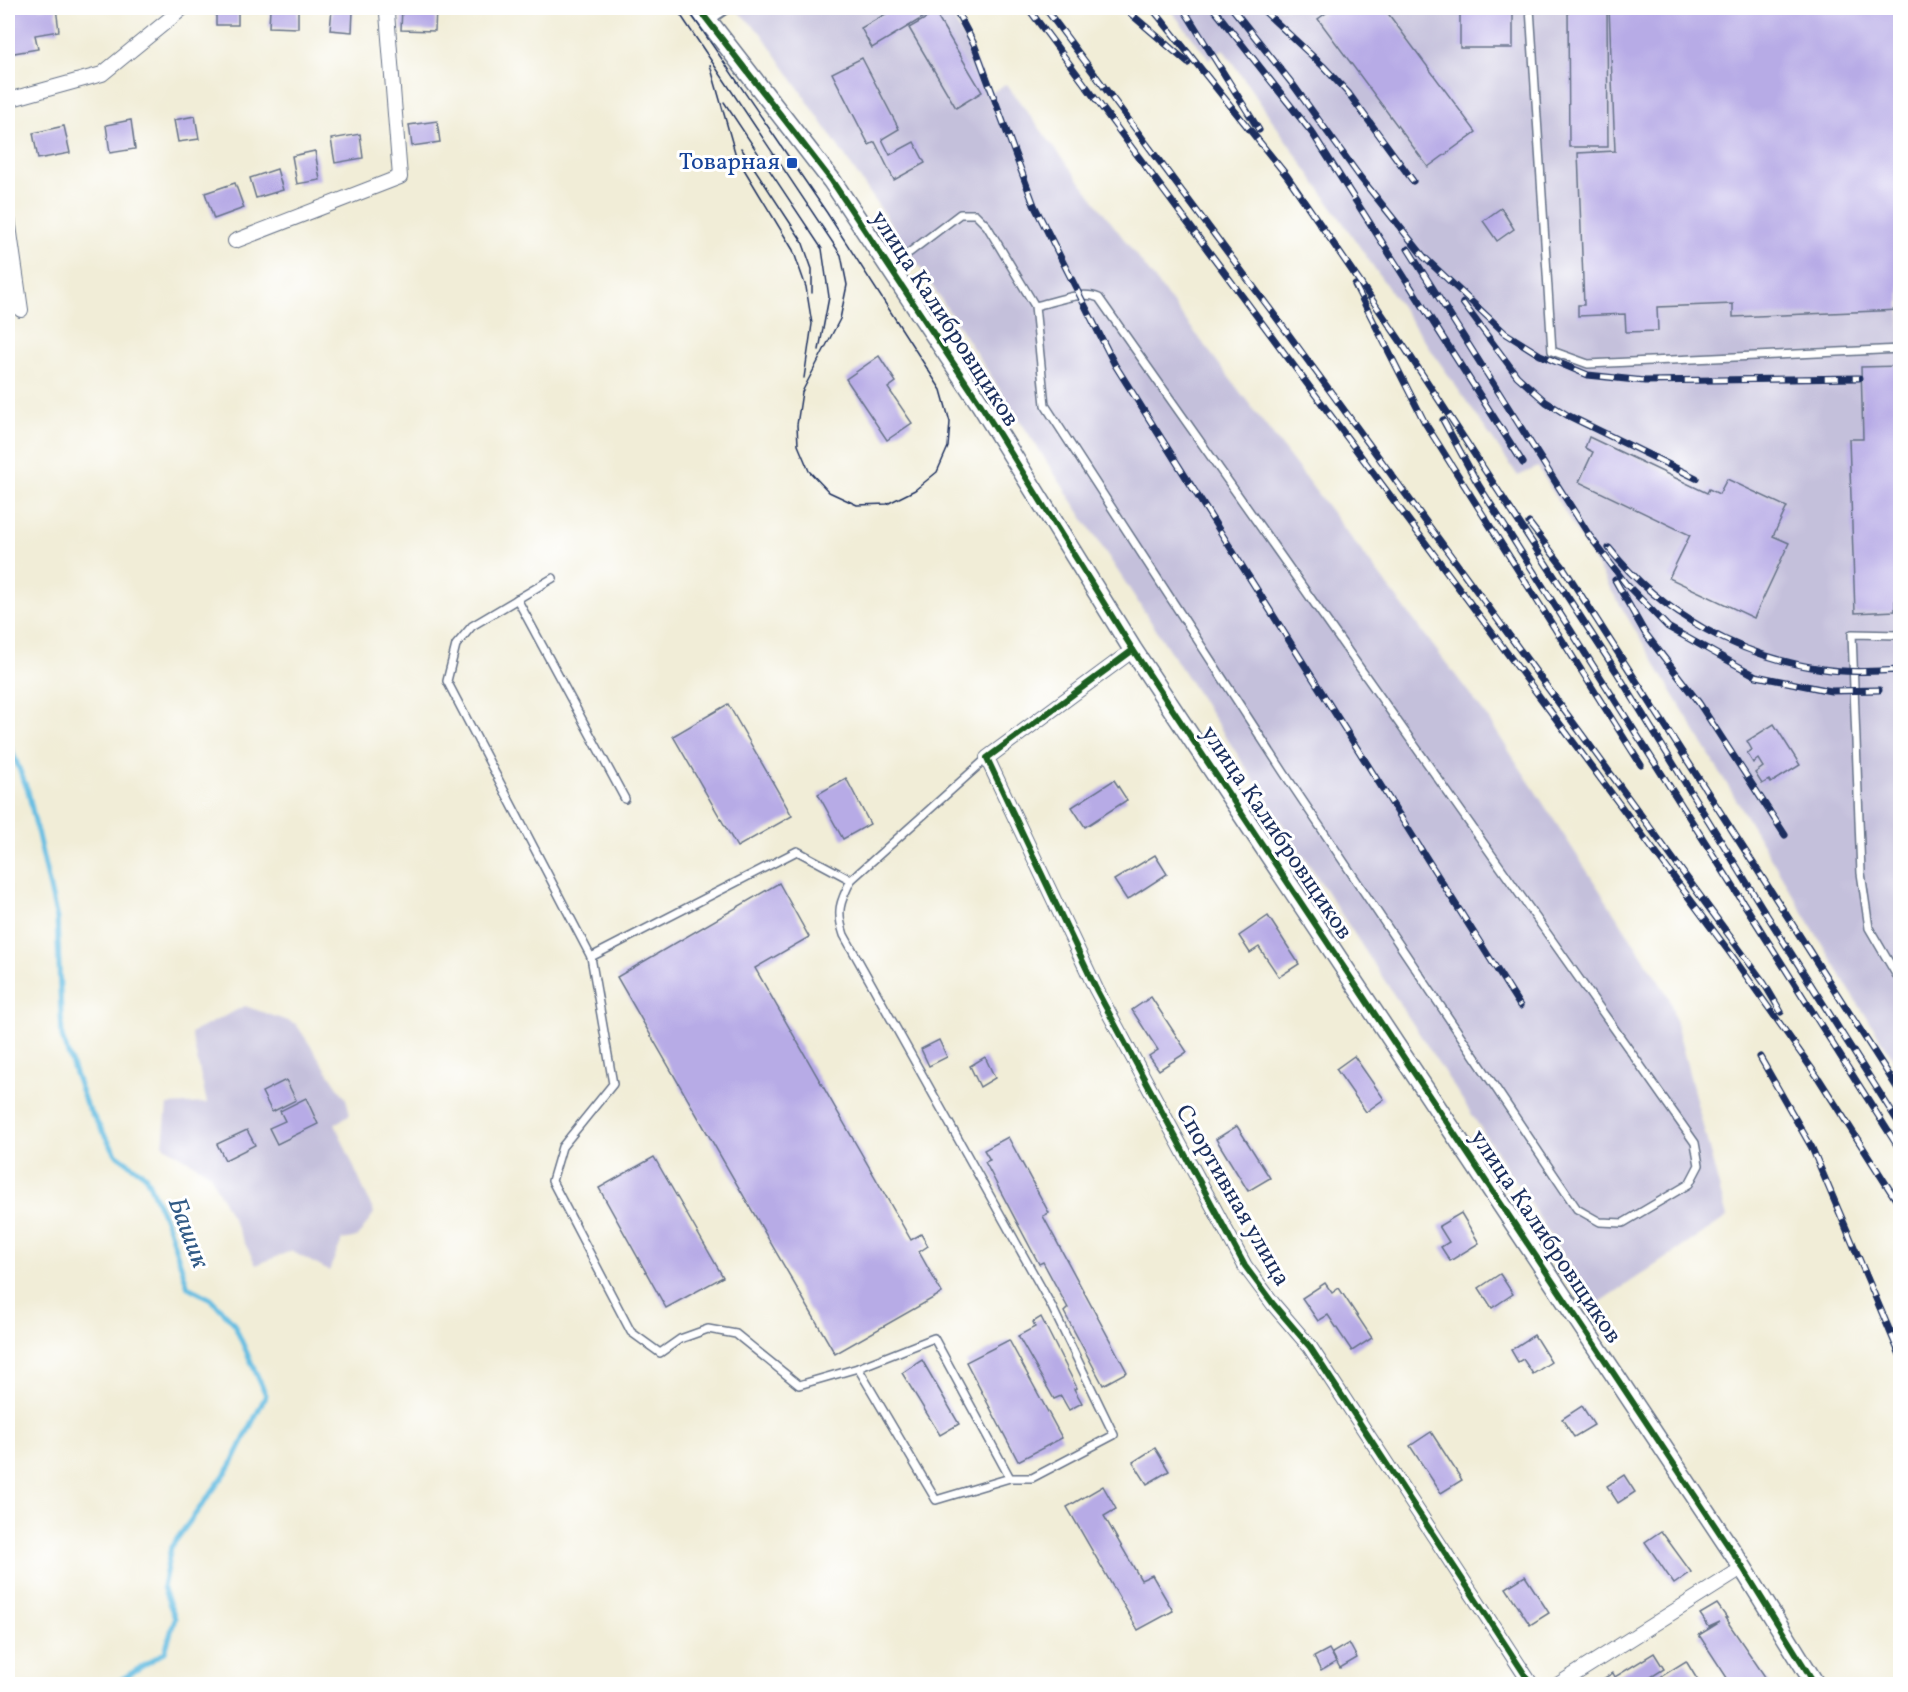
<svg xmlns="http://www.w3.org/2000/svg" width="1908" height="1692" font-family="Vollkorn,serif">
<rect width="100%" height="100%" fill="#fff"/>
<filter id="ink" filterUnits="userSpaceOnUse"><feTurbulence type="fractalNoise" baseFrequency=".0167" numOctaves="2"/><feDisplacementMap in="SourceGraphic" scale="12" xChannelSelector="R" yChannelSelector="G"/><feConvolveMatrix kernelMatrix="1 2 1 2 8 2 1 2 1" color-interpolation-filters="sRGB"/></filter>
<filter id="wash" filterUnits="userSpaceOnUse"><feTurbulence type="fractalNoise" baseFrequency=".008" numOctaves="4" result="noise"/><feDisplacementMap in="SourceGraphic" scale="24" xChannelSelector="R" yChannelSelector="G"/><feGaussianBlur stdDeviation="1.35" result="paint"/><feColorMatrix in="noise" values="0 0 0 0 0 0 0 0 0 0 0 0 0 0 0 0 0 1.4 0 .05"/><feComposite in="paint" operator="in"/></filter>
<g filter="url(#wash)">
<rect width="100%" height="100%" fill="#f1edd7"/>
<g fill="#c4c0db">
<path d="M 734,8 L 948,8 L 991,93 L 1006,84 L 1485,714 L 1669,997 L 1727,1217 L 1596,1305 L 910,252 L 761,33 Z"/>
<path d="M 1169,8 L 1900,8 L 1900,1069 L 1850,991 L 1538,467 L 1518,476 L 1223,49 L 1209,59 Z"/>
<path d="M 245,1006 L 296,1024 L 346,1099 L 350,1114 L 335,1124 L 374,1213 L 358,1237 L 342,1240 L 329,1271 L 291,1251 L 256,1265 L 209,1173 L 163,1145 L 167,1105 L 207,1103 L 191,1033 Z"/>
</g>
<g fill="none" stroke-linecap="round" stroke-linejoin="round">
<path stroke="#65bde2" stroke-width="5" d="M 8,741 L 28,791 L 57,919 L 62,1037 L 86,1104 L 116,1154 L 145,1175 L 168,1226 L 188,1287 L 211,1299 L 233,1322 L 266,1395 L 230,1467 L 171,1547 L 163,1587 L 175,1618 L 165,1652 L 114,1684"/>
</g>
<g id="blocks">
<g fill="#b7abe6">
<path d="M 26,8 L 56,8 L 59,31 L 35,35 L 38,49 L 8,54 L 8,11 Z"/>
<rect x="216" y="8" width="22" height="17"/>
<path d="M 270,8 L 298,8 L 298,28 L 269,27 Z"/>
<path d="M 402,8 L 436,9 L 435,31 L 401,30 Z"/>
<path d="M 896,8 L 918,8 L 924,17 L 872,48 L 861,28 Z"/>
<path d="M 1333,8 L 1384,8 L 1476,132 L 1428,167 L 1318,19 Z"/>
<rect x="1460" y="8" width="53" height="40"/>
<path d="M 1568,8 L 1607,8 L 1608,147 L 1569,147 Z"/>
<path d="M 1609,8 L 1900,8 L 1900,310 L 1733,317 L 1733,304 L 1657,307 L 1658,331 L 1626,332 L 1625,314 L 1578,316 L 1578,305 L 1584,305 L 1578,153 L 1615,151 Z"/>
<path d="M 332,9 L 353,11 L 352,32 L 330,30 Z"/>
<path d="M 935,13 L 982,92 L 956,108 L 909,28 Z"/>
<path d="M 862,58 L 899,129 L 882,139 L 890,155 L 914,142 L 925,163 L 894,180 L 875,142 L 869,145 L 832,73 Z"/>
<path d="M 195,116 L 199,139 L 178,142 L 174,120 Z"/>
<path d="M 131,120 L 135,149 L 110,153 L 106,125 Z"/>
<path d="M 437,121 L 440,142 L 412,146 L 409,125 Z"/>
<path d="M 64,126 L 70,153 L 38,159 L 33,133 Z"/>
<path d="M 360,134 L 363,158 L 335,163 L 331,139 Z"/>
<path d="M 315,151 L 320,180 L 297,184 L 292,156 Z"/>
<path d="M 277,169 L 283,190 L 256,198 L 250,178 Z"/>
<path d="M 235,183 L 244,208 L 214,219 L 205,193 Z"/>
<path d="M 1501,208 L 1514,229 L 1497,241 L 1483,221 Z"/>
<path d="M 879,356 L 896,382 L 888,388 L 912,423 L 887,440 L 846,379 Z"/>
<path d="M 1900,366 L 1900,601 L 1895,601 L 1895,611 L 1855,613 L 1849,439 L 1863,439 L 1861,367 Z"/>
<path d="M 1589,437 L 1707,493 L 1709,489 L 1719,494 L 1727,479 L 1787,507 L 1773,536 L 1789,543 L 1754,618 L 1669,578 L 1690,535 L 1579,482 L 1593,452 L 1585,448 Z"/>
<path d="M 1896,700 L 1900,700 L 1900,807 L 1899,807 Z"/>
<path d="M 728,704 L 792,816 L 737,847 L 673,736 Z"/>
<path d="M 1774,724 L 1800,765 L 1771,783 L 1769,780 L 1762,784 L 1755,773 L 1763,767 L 1758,759 L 1753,763 L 1747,753 L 1752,750 L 1747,741 Z"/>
<path d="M 846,778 L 870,824 L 843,839 L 818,794 Z"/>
<path d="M 1114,780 L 1127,800 L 1085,827 L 1072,807 Z"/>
<path d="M 1155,855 L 1167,874 L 1127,900 L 1114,880 Z"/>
<path d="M 779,883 L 809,937 L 755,968 L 911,1240 L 921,1234 L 928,1246 L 919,1252 L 942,1293 L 835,1354 L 617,977 Z"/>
<path d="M 1268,916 L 1299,964 L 1279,977 L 1259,947 L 1250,953 L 1239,936 Z"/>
<path d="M 1151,997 L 1187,1052 L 1159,1070 L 1149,1056 L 1158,1050 L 1132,1010 Z"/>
<path d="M 939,1040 L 947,1057 L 929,1066 L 921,1049 Z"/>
<path d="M 1354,1056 L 1384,1099 L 1366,1112 L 1336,1069 Z"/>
<path d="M 985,1057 L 995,1078 L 980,1087 L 970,1066 Z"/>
<path d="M 286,1080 L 296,1100 L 272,1112 L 262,1092 Z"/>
<path d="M 306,1098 L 318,1124 L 277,1144 L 269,1128 L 285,1121 L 280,1111 Z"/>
<path d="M 1237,1126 L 1270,1178 L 1248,1191 L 1216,1139 Z"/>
<path d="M 247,1130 L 255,1145 L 225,1160 L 217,1144 Z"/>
<path d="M 1008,1137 L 1049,1213 L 1043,1216 L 1127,1372 L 1103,1385 L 1064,1312 L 1068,1308 L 1043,1262 L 1039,1264 L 985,1162 L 990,1160 L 984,1150 Z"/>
<path d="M 654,1157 L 723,1277 L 666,1308 L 599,1188 Z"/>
<path d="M 1461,1213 L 1479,1243 L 1450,1261 L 1441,1247 L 1449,1242 L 1439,1226 Z"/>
<path d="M 1500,1274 L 1513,1294 L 1492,1308 L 1479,1288 Z"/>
<path d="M 1325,1283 L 1332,1293 L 1339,1288 L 1372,1338 L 1352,1351 L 1328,1315 L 1318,1321 L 1302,1298 Z"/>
<path d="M 1041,1317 L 1077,1388 L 1074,1389 L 1082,1403 L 1069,1410 L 1061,1396 L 1054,1399 L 1018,1336 L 1035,1327 L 1033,1322 Z"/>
<path d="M 1534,1335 L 1551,1362 L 1533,1374 L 1523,1359 L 1518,1362 L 1511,1350 Z"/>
<path d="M 1009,1340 L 1062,1438 L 1018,1461 L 966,1362 Z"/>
<path d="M 922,1360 L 959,1424 L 940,1435 L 902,1373 Z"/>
<path d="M 1582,1406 L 1594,1425 L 1574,1437 L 1562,1419 Z"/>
<path d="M 1431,1432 L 1462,1480 L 1441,1493 L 1410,1446 Z"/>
<path d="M 1155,1448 L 1169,1471 L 1147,1484 L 1133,1462 Z"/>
<path d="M 1624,1475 L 1635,1492 L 1618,1503 L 1607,1486 Z"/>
<path d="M 1103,1486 L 1116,1509 L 1104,1516 L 1141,1580 L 1152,1575 L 1173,1611 L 1138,1630 L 1067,1507 Z"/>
<path d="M 1661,1531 L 1691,1572 L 1674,1584 L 1645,1542 Z"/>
<path d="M 1525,1576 L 1549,1613 L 1530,1625 L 1506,1588 Z"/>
<path d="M 1717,1604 L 1727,1618 L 1725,1618 L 1770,1684 L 1731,1684 L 1699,1635 L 1720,1622 L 1709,1627 L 1700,1614 Z"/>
<path d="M 1349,1643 L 1357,1658 L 1340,1668 L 1332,1653 Z"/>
<path d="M 1329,1649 L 1336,1662 L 1321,1671 L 1314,1657 Z"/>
<path d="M 1654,1653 L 1664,1669 L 1640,1684 L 1594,1684 L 1613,1673 L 1615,1677 Z"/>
<path d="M 1686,1661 L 1700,1684 L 1649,1684 Z"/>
</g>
</g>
</g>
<g filter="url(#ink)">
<use href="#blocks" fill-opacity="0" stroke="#667288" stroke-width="1.5"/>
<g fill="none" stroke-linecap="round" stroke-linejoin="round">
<g stroke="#667288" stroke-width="10">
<g id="service">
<path d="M 1530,8 L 1552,351 L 1588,364 L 1900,349"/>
<path d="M 709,21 L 728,8"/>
<path d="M 890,264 L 910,252 L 960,214 L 975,214 L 987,226 L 1035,306 C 1054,302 1081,290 1099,298 L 1695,1143 L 1699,1165 L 1689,1184 L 1623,1223 L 1600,1222 L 1577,1209 L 1284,773 L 1045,405 L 1035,306"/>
<path d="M 553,578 L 472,626 L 456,645 L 447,681 L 591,957 L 797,851 L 851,880"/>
<path d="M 517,599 L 625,799"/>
<path d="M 1900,635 L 1852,634 L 1861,873 L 1869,928 L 1900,981"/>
<path d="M 591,957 L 613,1084 L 562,1147 L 552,1181 L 631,1332 L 660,1353 L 680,1339 L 708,1329 L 736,1334 L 799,1385 L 858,1368 L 934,1338 L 1010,1478 L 1032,1478 L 1114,1435 L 1051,1305 L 844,935 C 836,911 840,902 851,880 L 987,758"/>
<path d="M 858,1368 L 936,1500 L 1010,1478"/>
</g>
</g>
<g stroke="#667288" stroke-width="16">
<g id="minor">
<path d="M 8,100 L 102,74 L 183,8"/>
<path d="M 8,219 L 21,310"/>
<path d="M 235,241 L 400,177 L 387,13 L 390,8"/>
<path d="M 1133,650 L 987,758 L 1096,989 L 1245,1266 L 1274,1305 L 1310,1347 L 1531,1684"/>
<path d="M 1559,1684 L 1743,1568"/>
</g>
</g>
<g stroke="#667288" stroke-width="21">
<path id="tertiary" d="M 698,8 L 832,181 L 981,405 L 1133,650 L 1743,1568 L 1815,1684"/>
</g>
<use href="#service" stroke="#fff" stroke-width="7"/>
<use href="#minor" stroke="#fff" stroke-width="14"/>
<use href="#tertiary" stroke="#fff" stroke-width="18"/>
<g stroke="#1b2f5e" stroke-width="1.5">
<path d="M 676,8 L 841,255 L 847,285 L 840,319 L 802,392 L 797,425 L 798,445 L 809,471 L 829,492 L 857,505 L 887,504 L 915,490 L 937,472 L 948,447 L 950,422 L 941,390 L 827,213 L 687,8"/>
<path d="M 710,65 L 736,156 L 793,250 L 806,287 L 812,324 L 804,378"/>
<path d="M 724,102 L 822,249 L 829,297 L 819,350"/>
<path d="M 741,148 L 802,241 L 812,269 L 812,293"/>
</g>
<g stroke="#1b2f5e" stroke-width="7">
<g id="rail">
<path d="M 955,8 L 974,44 L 1034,205 L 1115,365 L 1520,1006"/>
<path d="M 1028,8 L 1730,953 L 1819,1079 L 1900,1206"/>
<path d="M 1045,8 L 1270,309 L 1764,983 L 1781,1012"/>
<path d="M 1124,8 L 1188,63"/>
<path d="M 1152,8 L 1287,176 L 1401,342 L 1616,671 L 1763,909 L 1900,1125"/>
<path d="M 1183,8 L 1259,130"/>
<path d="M 1213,8 L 1313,134 L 1523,463"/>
<path d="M 1232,8 L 1294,86 L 1360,177 L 1424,257 L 1505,333 L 1540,355 L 1588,375 L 1645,381 L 1859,378"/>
<path d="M 1261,8 L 1323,66 L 1349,94 L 1413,181"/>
<path d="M 1408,249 L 1589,535 L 1626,584 L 1668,627 L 1756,676 L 1831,691 L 1879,690"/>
<path d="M 1355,285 L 1425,423 L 1641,765"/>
<path d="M 1463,303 L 1517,376 L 1546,402 L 1567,415 L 1696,478"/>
<path d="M 1443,420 L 1478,484 L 1900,1150"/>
<path d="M 1529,523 L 1563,567 L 1900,1092"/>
<path d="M 1609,548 C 1661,614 1740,657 1823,669 C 1848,673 1875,671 1900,670"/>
<path d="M 1615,580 L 1645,633 L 1699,703 L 1785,835"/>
<path d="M 1760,1057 L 1812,1148 L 1900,1355"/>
</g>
</g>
<use href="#rail" stroke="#fff" stroke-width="4.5" stroke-dasharray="14" stroke-linecap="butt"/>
<g stroke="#fff" stroke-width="10">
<g id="cycleway">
<path d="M 698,8 L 832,181 L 981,405 L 1133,650 L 1743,1568 L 1815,1684"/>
<path d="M 1133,650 L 987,758 L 1096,989 L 1245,1266 L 1274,1305 L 1310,1347 L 1531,1684"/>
</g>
</g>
<use href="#cycleway" stroke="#1b5e20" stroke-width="6"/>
</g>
</g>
<rect fill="#1a4fb4" stroke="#fff" stroke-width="2" x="786" y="157" width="12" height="12" rx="3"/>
<g text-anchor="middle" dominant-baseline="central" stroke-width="6" stroke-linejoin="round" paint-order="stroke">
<g font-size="24" fill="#164399" stroke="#fff" text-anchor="end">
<text x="780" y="163">Товарная</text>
</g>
<g font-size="24" fill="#1b2f5e" stroke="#fff">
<text transform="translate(944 319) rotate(57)">улица Калибровщиков</text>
<text transform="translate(1276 833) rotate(56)">улица Калибровщиков</text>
<text transform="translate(1232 1196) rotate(60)">Спортивная улица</text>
<text transform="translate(1545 1237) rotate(56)">улица Калибровщиков</text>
</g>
<g font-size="26" font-style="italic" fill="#315a86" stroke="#fff">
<text transform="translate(188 1233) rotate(69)">Башик</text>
</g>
</g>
<rect width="1908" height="1692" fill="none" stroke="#fff" stroke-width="30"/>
</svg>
